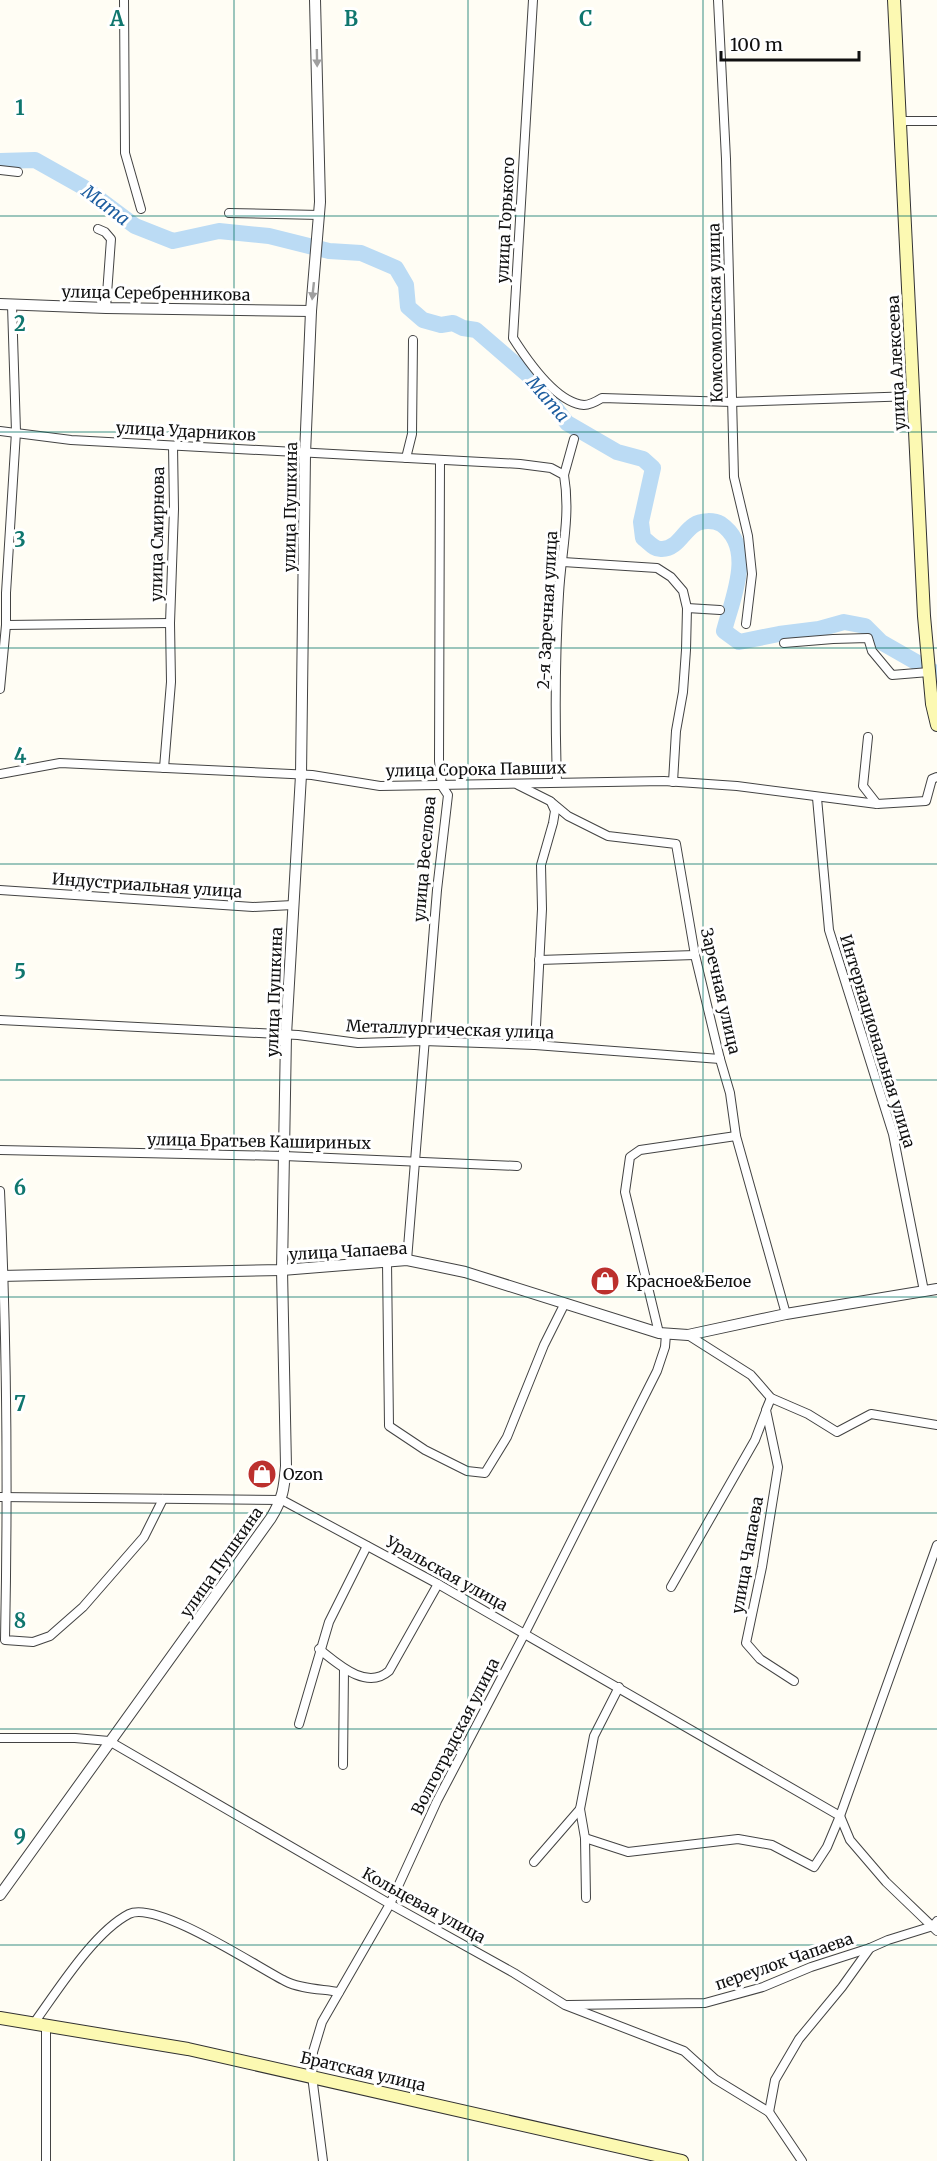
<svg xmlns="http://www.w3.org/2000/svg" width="937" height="2161" font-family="Merriweather,serif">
<rect width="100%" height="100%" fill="#fffdf4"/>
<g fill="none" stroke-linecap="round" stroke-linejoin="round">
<path stroke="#bbdbf4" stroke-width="16" d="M 0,161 L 35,160 L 83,187 L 135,226 L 173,241 L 219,231 L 269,236 L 329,251 L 361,253 L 396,268 L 406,285 L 408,307 L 423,320 L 441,325 L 453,323 L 463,328 L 476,330 L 535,381 L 567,423 L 617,452 L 643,459 L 653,468 L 641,522 L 643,538 C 649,542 654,550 662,549 C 677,549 683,532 694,525 C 701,520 714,520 721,524 C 756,548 732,599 724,631 L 739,642 L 779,634 L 819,629 L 844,622 L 865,626 L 881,642 L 937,674"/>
<g stroke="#434343" stroke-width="10">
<g id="minor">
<path d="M 124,0 L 125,153 L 141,209"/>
<path d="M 533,0 L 513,338 C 527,360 556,403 584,405 C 590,405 597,401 602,398 L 732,402 L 915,396"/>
<path d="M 718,0 L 726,159 L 734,477 L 748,536 L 752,574 L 746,624"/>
<path d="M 900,121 L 937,121"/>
<path d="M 0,170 L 18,172"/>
<path d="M 229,213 L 319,215"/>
<path d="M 98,229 L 105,232 L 111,239 L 106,308"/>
<path d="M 0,431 L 71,440 L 520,464 L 551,468 L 564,475 C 571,516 561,554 559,594 C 555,657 555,720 557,782"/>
<path d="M 406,458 L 412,434 L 413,340"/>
<path d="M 564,475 L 574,439"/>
<path d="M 563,562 L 657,568 L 671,577 L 683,591 L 687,608 L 686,650 L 683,692 L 676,731 L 673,782"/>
<path d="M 687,608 L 720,610"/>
<path d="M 6,625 L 170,623"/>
<path d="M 784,643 L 833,639 L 868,638 L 872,651 L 892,675 L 929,672"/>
<path d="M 0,689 L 6,625 L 6,593 L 16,432 L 12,305"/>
<path d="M 868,737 L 863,786 L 877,804"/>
<path d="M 164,768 L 171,682 L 170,623 L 174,509 L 173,446"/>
<path d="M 0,774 L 60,763 L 312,775 L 380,786 L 664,781 L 737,786 L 877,804 L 926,801 L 932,779 L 937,777"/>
<path d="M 518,785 L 550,801 L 568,816 L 608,836 L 676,844 L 695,955 L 720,1059 L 730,1093 L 736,1136 L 786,1314"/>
<path d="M 817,798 L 829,930 L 893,1134 L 924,1291"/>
<path d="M 0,890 L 253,907 L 293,905"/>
<path d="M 539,960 L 695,955"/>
<path d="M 0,1020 L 298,1035 L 358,1043 L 423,1041 L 535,1045 L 720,1059"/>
<path d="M 535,1045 L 542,909 L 541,865 L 553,823 L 555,811 L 551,802"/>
<path d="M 0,1150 L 284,1156 L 517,1166"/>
<path d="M 0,1191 C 7,1340 8,1490 5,1640 L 33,1642 L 50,1636 L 83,1607 L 144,1537 L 163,1499"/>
<path d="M 407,1260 L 437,890 L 448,795 L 442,786 L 439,761 L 440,460"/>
<path d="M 387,1262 L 389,1426 L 425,1450 L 467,1471 L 485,1473 L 507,1437 L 544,1345 L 565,1303"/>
<path d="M 659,1333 L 625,1192 L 630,1157 L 640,1150 L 736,1136"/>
<path d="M 688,1335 L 751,1375 L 771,1398 L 808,1414 L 837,1432 L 871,1414 L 937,1425"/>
<path d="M 771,1398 L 766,1410 L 778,1467 L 762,1567 L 746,1643 L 760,1659 L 794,1681"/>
<path d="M 0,1497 L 282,1500 L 438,1584 L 840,1816 L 850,1840 L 886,1882 L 937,1931"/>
<path d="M 671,1587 L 755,1440 L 766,1411"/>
<path d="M 319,1649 C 337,1663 366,1691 389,1671 L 438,1584"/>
<path d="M 299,1724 L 329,1622 L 367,1546"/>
<path d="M 0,1738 L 75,1738 L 109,1741 L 390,1904 L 514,1973 L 565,2005 L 684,2051 L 715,2079 L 769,2112 L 802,2161"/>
<path d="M 343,1765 L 344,1669"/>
<path d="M 580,1809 L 585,1838 L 586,1898"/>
<path d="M 585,1838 L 628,1852 L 738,1839 L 772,1845 L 814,1867 L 827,1847 L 840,1816 L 937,1545"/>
<path d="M 534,1862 L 580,1809 L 594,1736 L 619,1687"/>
<path d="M 568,2005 L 705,2003 L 763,1987 L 811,1967 L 870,1948"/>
<path d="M 34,2023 C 58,1990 94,1932 129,1914 C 157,1900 257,1967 285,1981 C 300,1989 322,1989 339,1992"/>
<path d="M 46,2026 L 46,2161"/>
<path d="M 769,2112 L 775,2080 L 799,2039 L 842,1987 L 870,1948 L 888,1940 L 933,1926 L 937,1921"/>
<path d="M 323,2161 L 312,2076 L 313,2052 L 322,2022 L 390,1904 L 437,1801 L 525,1633 L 657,1371 L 665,1347 L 666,1334"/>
</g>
</g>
<g stroke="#434343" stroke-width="12">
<g id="tertiary">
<path d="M 0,304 L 106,308 L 311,311"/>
<path d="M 0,1276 L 282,1270 L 407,1260 L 465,1272 L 659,1333 L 688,1335 L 786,1314 L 937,1289"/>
<path d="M 0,1895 L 271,1518 C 283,1498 284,1489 286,1466 L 282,1270 L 286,1035 L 301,775 L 305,454 L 311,311 L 320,202 L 315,0"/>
</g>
</g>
<g stroke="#323232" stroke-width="14">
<g id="secondary">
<path d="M 894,0 L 924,616 L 932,704 L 937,725"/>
<path d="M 0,2018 L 188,2049 L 682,2161"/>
</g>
</g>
<use href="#minor" stroke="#fff" stroke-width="8"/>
<use href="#tertiary" stroke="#fff" stroke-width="10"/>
<use href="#secondary" stroke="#fcf9b2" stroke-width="12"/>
</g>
<defs><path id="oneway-solid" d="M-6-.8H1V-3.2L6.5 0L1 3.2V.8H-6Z" transform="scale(1.5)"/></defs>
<g fill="#9f9f9f">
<use href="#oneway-solid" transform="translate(317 58) rotate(89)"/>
<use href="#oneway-solid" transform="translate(313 291) rotate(96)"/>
</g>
<path fill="none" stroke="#0f766e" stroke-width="1.5" stroke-opacity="0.55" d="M 234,0 L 234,2161M 468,0 L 468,2161M 703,0 L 703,2161M 0,216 L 937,216M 0,432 L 937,432M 0,648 L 937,648M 0,864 L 937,864M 0,1080 L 937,1080M 0,1297 L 937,1297M 0,1513 L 937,1513M 0,1729 L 937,1729M 0,1945 L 937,1945"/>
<defs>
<g id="shop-disc" transform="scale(1.5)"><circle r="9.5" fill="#bc302d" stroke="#fff"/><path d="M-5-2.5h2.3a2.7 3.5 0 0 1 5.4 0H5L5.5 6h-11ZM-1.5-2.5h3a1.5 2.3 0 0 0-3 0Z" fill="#fff"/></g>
</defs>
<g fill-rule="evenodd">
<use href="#shop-disc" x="605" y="1281"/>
<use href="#shop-disc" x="262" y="1474"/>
</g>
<g text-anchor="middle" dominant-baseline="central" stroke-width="6" stroke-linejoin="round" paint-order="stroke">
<g font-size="16" fill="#101010" stroke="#fff">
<text transform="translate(505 220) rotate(-87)">улица Горького</text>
<text transform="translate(156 293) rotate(1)">улица Серебренникова</text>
<text transform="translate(715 313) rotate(-91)">Комсомольская улица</text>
<text transform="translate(896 363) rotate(-93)">улица Алексеева</text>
<text transform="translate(186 431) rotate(3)">улица Ударников</text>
<text transform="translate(290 507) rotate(-89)">улица Пушкина</text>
<text transform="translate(157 534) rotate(-89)">улица Смирнова</text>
<text transform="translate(547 610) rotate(-87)">2-я Заречная улица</text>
<text transform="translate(476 769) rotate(-1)">улица Сорока Павших</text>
<text transform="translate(424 859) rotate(-85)">улица Веселова</text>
<text transform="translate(147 885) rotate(4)">Индустриальная улица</text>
<text transform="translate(721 991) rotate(77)">Заречная улица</text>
<text transform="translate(274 992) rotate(-88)">улица Пушкина</text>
<text transform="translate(450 1029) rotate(2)">Металлургическая улица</text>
<text transform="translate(878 1041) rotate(73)">Интернациональная улица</text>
<text transform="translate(259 1141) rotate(1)">улица Братьев Кашириных</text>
<text transform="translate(348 1251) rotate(-3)">улица Чапаева</text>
<text transform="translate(747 1555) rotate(-80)">улица Чапаева</text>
<text transform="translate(221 1562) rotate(-55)">улица Пушкина</text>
<text transform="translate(447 1573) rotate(29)">Уральская улица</text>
<text transform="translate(455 1736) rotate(-63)">Волгоградская улица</text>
<text transform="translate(424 1905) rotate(29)">Кольцевая улица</text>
<text transform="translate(784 1961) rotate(-19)">переулок Чапаева</text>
<text transform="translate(363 2071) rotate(13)">Братская улица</text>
</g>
<g font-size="16" fill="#101010" stroke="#fff" text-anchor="start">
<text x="626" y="1281">Красное&amp;Белое</text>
<text x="283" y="1474">Ozon</text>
</g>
<g font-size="18" font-style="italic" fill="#1d5d9f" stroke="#fff">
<text transform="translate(106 205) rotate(37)">Мата</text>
<text transform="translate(548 399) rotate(49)">Мата</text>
</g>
</g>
<g font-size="20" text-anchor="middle" font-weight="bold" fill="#0f766e" stroke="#fff" stroke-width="6" stroke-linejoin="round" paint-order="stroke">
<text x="117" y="26">A</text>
<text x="351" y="26">B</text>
<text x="586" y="26">C</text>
<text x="20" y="115">1</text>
<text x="20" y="331">2</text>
<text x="20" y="547">3</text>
<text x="20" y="763">4</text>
<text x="20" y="979">5</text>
<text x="20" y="1195">6</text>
<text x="20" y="1411">7</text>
<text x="20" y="1628">8</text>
<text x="20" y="1844">9</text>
</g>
<path d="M721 51v9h138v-9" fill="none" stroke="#101010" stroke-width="3"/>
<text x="730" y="51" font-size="18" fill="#101010" stroke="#ffffff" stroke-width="4.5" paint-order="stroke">100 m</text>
</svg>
